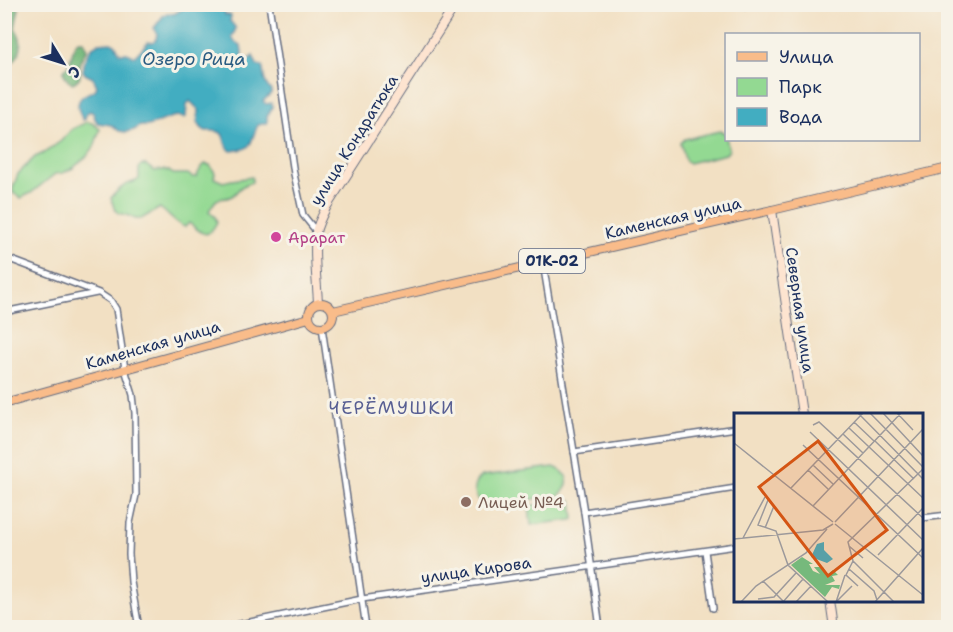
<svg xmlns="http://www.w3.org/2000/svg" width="953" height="632" font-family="'Shantell Sans',sans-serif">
<rect width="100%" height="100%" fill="#f7f3e8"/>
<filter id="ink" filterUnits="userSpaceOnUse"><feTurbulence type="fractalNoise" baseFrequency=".0167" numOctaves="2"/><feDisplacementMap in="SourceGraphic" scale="12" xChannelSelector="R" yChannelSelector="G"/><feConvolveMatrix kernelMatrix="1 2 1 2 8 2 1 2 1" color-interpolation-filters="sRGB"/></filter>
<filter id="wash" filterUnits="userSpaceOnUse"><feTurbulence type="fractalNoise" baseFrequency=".008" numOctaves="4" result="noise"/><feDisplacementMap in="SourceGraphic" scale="24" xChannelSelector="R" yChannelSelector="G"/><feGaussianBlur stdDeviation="1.35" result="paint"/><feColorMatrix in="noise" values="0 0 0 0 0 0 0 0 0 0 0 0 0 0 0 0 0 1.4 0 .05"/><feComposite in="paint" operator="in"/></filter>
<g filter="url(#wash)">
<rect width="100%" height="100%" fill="#f2e0c3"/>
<g fill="#93d992" stroke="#578478" stroke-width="1.5">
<path d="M 87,122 L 92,123 L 100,129 L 94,147 L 87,156 L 73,168 L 63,173 L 55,174 L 31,193 L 21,198 L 13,193 L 13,188 L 18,174 L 35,157 L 44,153 L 61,141 L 72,129 Z"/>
<path d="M 720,131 L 725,133 L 729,150 L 726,154 L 689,163 L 685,160 L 681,143 L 685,139 Z"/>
<path d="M 205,164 L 210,165 L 215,173 L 214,178 L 223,182 C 233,179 242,179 252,177 L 252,182 C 249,184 246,184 243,186 C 238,188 237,193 232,196 C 219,203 220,191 209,211 L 215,217 L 217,222 C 207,241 203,234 189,223 L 185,227 C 175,224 168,214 160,208 L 141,219 L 135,219 C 121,209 117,222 111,198 C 115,193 120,188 126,185 C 130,182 134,183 139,179 L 139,169 L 141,165 L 146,165 L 154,171 C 161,170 167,168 173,174 L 188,174 L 192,177 L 196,177 L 201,168 Z"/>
<path d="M 554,467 C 570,473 572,486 558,496 L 486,505 C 473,498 471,485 482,476 Z"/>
<path d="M 572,500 L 574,519 L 572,520 L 531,525 L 529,506 Z"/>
</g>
<g fill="#76b97c" stroke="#48746d" stroke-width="1.5">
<path d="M 4,5 L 16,5 L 19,8 L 15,28 C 25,43 22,53 10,66 L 5,66 Z"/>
<path d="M 78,41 L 83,41 L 87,49 C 85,53 80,59 80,64 C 78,75 85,75 73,83 L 68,81 L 63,72 C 64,69 67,67 69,64 C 73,56 71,47 78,41 Z"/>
</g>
<path fill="#42adc1" stroke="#2e6e90" stroke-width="1.5" d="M 189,5 L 222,5 L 224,9 L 225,15 L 230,15 L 231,16 L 230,21 C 237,29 237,27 232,37 L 235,42 L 241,45 L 243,59 L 247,61 L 253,56 L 257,65 L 262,66 C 264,71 263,76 265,81 C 269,94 278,88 263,101 L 266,104 L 271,103 L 273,107 L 267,116 L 267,123 L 258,125 C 248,144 256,149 231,151 C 218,140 232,129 205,131 C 194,122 198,121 199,110 L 190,101 L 187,104 L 186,117 L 184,118 L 177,116 L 172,117 L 148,126 L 140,126 L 134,130 L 126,132 L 119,131 L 111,125 L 98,123 L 95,119 L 94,114 L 90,111 L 86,114 L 85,119 L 83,120 C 79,114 75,103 82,97 C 85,94 91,92 95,90 L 97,86 L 93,78 L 85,74 L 83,71 L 85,59 L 91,48 L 99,43 L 111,42 L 115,44 L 120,53 L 127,53 L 134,56 L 136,55 L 148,42 L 153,42 L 156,39 L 157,34 L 154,28 L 163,16 L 167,13 L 174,14 Z"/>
</g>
<g filter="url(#ink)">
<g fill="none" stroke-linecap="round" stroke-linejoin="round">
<g stroke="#666d81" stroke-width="8">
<g id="street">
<path d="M 269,4 L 294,174 L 303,215 L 316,231"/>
<path d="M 743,4 L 745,7"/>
<path d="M 4,257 L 99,293 L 111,301 L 116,309 L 125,369 L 133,395 L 135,413 L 136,495 L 130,523 L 129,554 L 131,582 L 139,628"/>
<path d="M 543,263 L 584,512 L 600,628"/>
<path d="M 4,312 L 97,293"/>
<path d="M 322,327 L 366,628"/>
<path d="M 574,452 L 736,428"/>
<path d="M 584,512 L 736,488"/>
<path d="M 922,518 L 948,515"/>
<path d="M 705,551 L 713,608"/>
<path d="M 221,628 L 362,599 L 736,546"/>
</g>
</g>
<g stroke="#666d81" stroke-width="10">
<g id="secondary">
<path d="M 772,210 L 802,414"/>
<path d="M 318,303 C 317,280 313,255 316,232 C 318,223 323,214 327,206 L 456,4"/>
<path d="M 830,600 L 834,628"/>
</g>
</g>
<g stroke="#666d81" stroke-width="10">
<g id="primary">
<circle cx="321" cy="315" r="12"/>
<path d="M 333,311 L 772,210 L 948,168"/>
<path d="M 4,403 L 309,318"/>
</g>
</g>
<use href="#street" stroke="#fff" stroke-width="5"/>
<use href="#secondary" stroke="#fde4d0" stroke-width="8"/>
<use href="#primary" stroke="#f9bc8a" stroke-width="8"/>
</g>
</g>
<circle fill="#d1479c" stroke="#f7f3e8" stroke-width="2" cx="276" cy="237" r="6"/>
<circle fill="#8d6e63" stroke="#f7f3e8" stroke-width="2" cx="466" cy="502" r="6"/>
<g text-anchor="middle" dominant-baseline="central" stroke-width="6" stroke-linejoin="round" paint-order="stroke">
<rect fill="#f7f3e8" stroke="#5d6a87" stroke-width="1.5" x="519" y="249" width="66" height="24" rx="4.5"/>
<g font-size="15" font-weight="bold" fill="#1b2f5e">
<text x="552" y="261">01К-02</text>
</g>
<g font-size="16" fill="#1b2f5e" stroke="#f7f3e8">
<text transform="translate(354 140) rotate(-58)">улица Кондратюка</text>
<text transform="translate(673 218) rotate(-13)">Каменская улица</text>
<text transform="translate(800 310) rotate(82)">Северная улица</text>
<text transform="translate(153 345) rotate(-16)">Каменская улица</text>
<text transform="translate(476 570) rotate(-8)">улица Кирова</text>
</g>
<g font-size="16" fill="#b23c85" stroke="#f7f3e8" text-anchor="start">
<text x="288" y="237">Арарат</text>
</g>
<g font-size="16" fill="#785e54" stroke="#f7f3e8" text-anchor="start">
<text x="478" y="502">Лицей №4</text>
</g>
<g font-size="18" font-style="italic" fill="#295b81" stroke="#f7f3e8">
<text x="194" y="59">Озеро Рица</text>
</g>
<g font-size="18" letter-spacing="1.5" fill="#585f93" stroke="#f7f3e8">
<text x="392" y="408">ЧЕРЁМУШКИ</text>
</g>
</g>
<g transform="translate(734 413)">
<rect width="189" height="189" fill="#f2e0c3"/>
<path d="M 68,144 L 79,151 L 75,151 L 79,158 L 86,161 L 80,154 L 89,154 L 93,162 L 99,157 L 104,162 L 98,163 L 101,168 L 91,172 L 106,172 L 105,176 L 98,174 L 91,184 L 57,152 Z" fill="#76b97c"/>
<path d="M 90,129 L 90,137 L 99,146 L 93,150 L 77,144 L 83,131 Z" fill="#42adc1"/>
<path fill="none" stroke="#9c999b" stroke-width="1.5" d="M 124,0 L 189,66M 136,0 L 189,54M 149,0 L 189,43M 163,0 L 179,17M 120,9 L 140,28M 79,12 L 85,9 L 189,105M 115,15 L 189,85M 76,19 L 189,127M 109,21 L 129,40M 141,28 L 180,66M 0,30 L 99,109M 69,32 L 189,145M 79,52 L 99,71M 74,57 L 94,76M 57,75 L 129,0M 34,87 L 24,112 L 42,118 L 54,152 L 94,189M 79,93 L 167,0M 101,109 L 189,16M 101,111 L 189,182M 31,115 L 40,93M 9,125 L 31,84M 0,126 L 89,117 L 99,111M 115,133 L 129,145M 144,142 L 189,95M 119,148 L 160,189M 115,156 L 140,178 L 143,187M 29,168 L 50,189M 124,173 L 112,162 L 119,148 L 114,129 L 189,56M 24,186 L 40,184 L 62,160M 103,188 L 118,173M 7,189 L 22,173 L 72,140 L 93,116M 49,189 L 69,166M 62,189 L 77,173M 102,189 L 111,162M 141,189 L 189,135"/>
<path fill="#d45514" fill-opacity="0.15" stroke="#d45514" stroke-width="3" d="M 84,28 L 153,117 L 94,163 L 25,74 Z"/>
<rect width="189" height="189" fill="none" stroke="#1b2f5e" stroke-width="3"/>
</g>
<rect width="953" height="632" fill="none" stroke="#f7f3e8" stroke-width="24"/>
<rect x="725" y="33" width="195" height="108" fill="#f7f3e8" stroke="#9fa5b1" stroke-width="1.5"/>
<rect x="737" y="52" width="30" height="9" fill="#f9bc8a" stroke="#9fa5b1" stroke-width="1.5"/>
<text x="779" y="63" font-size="18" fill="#1b2f5e">Улица</text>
<rect x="737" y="78" width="30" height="18" fill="#93d992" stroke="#9fa5b1" stroke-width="1.5"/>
<text x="779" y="93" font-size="18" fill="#1b2f5e">Парк</text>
<rect x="737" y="108" width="30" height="18" fill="#42adc1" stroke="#9fa5b1" stroke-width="1.5"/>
<text x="779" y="123" font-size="18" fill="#1b2f5e">Вода</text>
<g transform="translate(63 63) rotate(128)" stroke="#f7f3e8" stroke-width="4.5" paint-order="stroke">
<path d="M0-4.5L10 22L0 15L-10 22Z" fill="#1b2f5e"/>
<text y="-9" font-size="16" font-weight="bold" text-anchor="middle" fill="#1b2f5e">С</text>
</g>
</svg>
